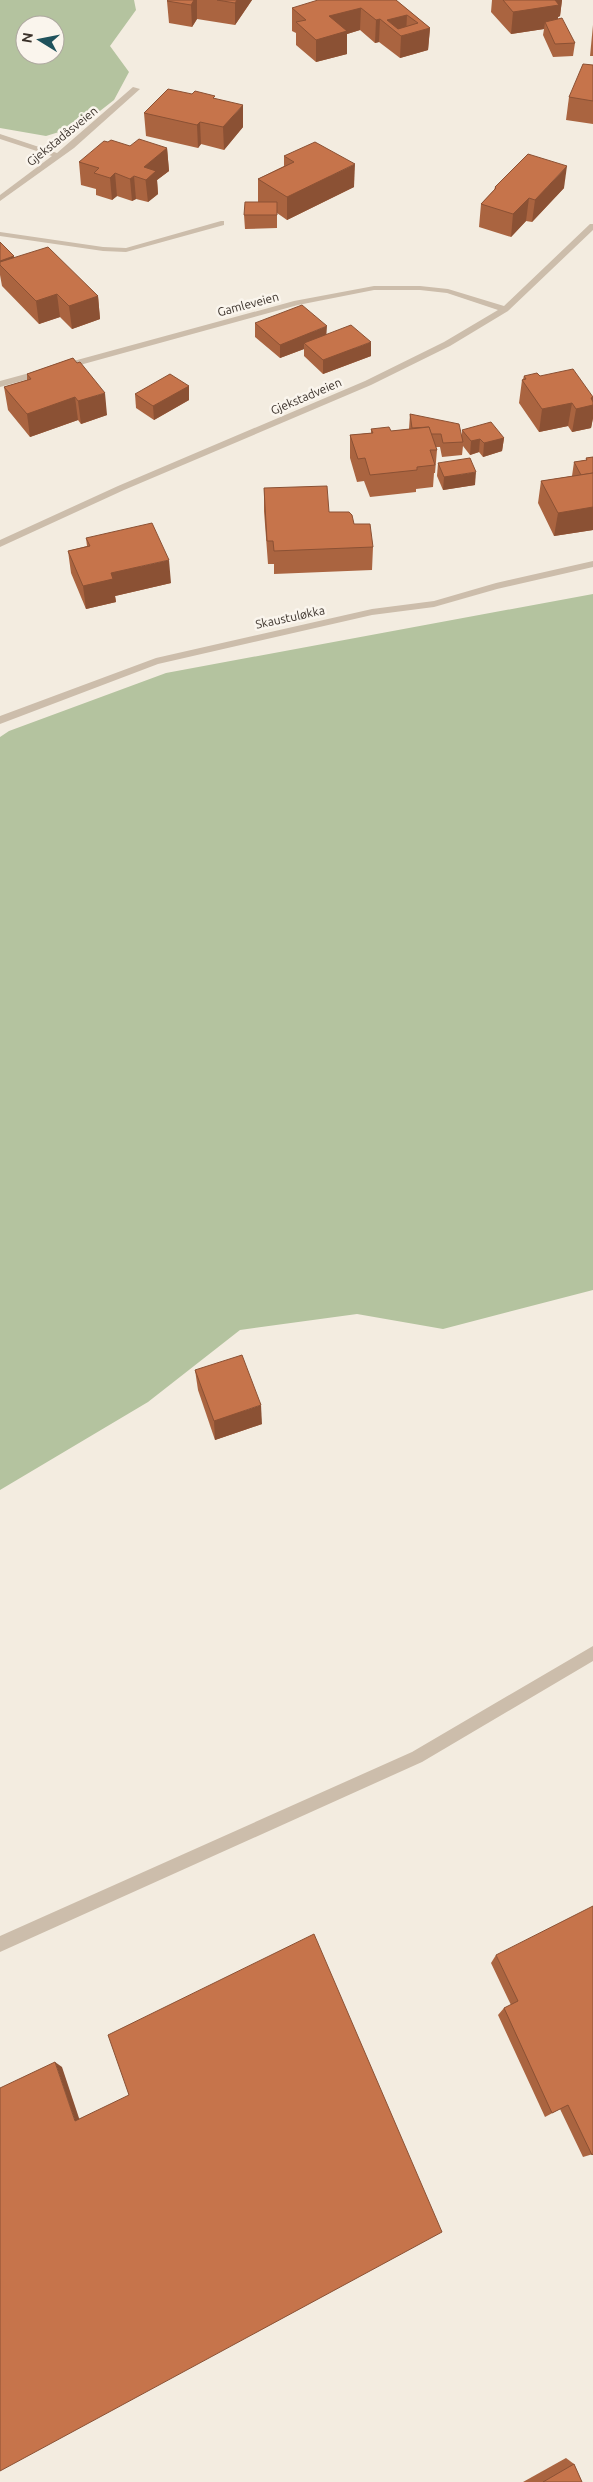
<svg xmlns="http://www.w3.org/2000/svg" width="593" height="2482" font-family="Ubuntu,sans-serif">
<rect width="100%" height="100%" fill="#f3ece0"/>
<g fill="#b4c39f" fill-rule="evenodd">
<path d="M 0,0 L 134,0 L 136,10 L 110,46 L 129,72 L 114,100 L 82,125 L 46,136 L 0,128 ZM 25,25 L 55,25 L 55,55 L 25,55 Z"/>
<path d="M 593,594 L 593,1290 L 443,1329 L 357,1314 L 240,1330 L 148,1402 L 0,1490 L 0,737 L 9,731 L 166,673 Z"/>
</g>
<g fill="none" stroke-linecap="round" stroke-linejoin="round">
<g fill="#ccbdab" fill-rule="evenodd">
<path d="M 133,87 L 140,89 L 74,148 L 0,201 L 0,195 L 52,156 L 0,139 L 0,134 L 57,153 Z"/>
<path d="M 221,221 L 224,221 L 224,225 L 126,252 L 103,251 L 0,236 L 0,232 L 103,247 L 126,248 Z"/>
<path d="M 590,224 L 593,224 L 593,230 L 508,311 L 450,346 L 371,385 L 124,490 L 0,547 L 0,540 L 118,486 L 365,381 L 444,342 L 498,310 L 447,293 L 420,290 L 374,290 L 298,305 L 0,387 L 0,381 L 294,301 L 374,286 L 420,286 L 448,289 L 504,306 Z"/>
<path d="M 593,561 L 593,567 L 497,589 L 434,607 L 372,615 L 158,664 L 0,724 L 0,716 L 156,658 L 372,609 L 434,601 L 496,583 Z"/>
<path d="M 593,1646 L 593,1661 L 422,1762 L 0,1952 L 0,1936 L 412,1752 Z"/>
</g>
</g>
<g fill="#aa6440">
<path d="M 168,0 L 252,0 L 235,25 L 197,19 L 192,27 L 169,23 L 167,1 Z"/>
<path d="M 396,0 L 430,28 L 428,50 L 400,58 L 379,42 L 375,43 L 360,30 L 347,34 L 347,54 L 316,62 L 296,45 L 296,33 L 292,31 L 292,8 Z"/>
<path d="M 492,0 L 562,0 L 560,16 L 558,17 L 558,19 L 575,43 L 573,56 L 553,57 L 543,35 L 544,29 L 511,34 L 491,12 Z"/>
<path d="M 593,25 L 593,56 L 590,56 Z"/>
<path d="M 593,65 L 593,124 L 566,120 L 569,97 Z"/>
<path d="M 192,94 L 216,99 L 243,127 L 224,150 L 201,144 L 198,148 L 146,136 L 144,113 Z"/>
<path d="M 108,142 L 130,146 L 167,148 L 169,171 L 157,180 L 158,194 L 148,202 L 136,199 L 132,201 L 117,196 L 112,200 L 96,195 L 96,189 L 81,185 L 79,162 Z"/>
<path d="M 284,156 L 354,187 L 287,220 L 277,213 L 277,228 L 245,229 L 244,215 L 258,202 L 258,179 L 284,166 Z"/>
<path d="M 495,187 L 564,188 L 532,222 L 526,221 L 511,237 L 479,227 L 481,204 L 494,190 Z"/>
<path d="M 0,242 L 14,256 L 14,258 L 98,296 L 100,319 L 72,329 L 60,317 L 39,324 L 2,286 L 0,275 Z"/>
<path d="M 255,323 L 326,334 L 371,356 L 323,374 L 304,356 L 304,349 L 280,358 L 255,337 Z"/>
<path d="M 73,358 L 107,415 L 81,424 L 78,420 L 30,437 L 8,410 L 4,387 L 27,380 L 27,374 Z"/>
<path d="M 524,376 L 540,376 L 593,397 L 593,418 L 591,428 L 572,432 L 568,426 L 539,432 L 519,403 L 522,380 L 523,379 Z"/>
<path d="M 189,386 L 189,400 L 154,420 L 136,408 L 135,394 Z"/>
<path d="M 410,414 L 462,436 L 462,430 L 504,438 L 502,451 L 483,457 L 479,452 L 470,455 L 463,446 L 462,455 L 442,457 L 440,447 L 436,447 L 437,450 L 435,473 L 434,473 L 433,487 L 416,489 L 416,492 L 370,497 L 364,481 L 357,482 L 350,458 L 350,435 L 371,433 L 371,429 L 391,431 L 409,429 Z"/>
<path d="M 593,457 L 593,530 L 554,536 L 538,503 L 541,481 L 572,476 L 574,462 L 586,460 L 586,458 Z"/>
<path d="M 438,463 L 475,485 L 443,490 L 437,476 Z"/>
<path d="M 264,488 L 329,512 L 354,524 L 373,547 L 372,570 L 274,574 L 274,564 L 268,564 L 264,511 Z"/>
<path d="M 86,538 L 171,583 L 115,596 L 116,602 L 86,609 L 71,573 L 68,551 L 87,546 Z"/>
<path d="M 195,1370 L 262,1424 L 215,1440 L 198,1390 Z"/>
<path d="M 496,1955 L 593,2154 L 583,2157 L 560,2109 L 545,2117 L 498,2015 L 504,2008 L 511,2005 L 491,1963 Z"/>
<path d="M 566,2458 L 574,2464 L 582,2482 L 523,2482 Z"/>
</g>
<g fill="#8b5134">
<path d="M 194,0 L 197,0 L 197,19 L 192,27 L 191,5 Z"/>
<path d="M 237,0 L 252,0 L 235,25 L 235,3 Z"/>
<path d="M 551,0 L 562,0 L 560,16 L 558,17 L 557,27 L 545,22 L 544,29 L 511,34 L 513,12 Z"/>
<path d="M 361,8 L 360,30 L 347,34 L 347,54 L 316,62 L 316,40 L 329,16 Z"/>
<path d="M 407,15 L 406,35 L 430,28 L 428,50 L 400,58 L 401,36 L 387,20 Z"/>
<path d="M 380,19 L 379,42 L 375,43 L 376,20 Z"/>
<path d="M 243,105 L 243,127 L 224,150 L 223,127 Z"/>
<path d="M 200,122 L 201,144 L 198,148 L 197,125 Z"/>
<path d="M 167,148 L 169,171 L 157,180 L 158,194 L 148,202 L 144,167 Z"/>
<path d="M 355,164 L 354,187 L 287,220 L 287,197 Z"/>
<path d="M 567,166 L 564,188 L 532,222 L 535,200 Z"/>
<path d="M 115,173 L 117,196 L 112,200 L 110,178 Z"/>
<path d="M 134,176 L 136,199 L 132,201 L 130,179 Z"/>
<path d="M 529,198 L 526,221 L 511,237 L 513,214 Z"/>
<path d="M 14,256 L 16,270 L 0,265 L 0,261 Z"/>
<path d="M 57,294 L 60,317 L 39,324 L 36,301 Z"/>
<path d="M 98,296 L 100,319 L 72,329 L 69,306 Z"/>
<path d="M 327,326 L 326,340 L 304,343 L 304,349 L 280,358 L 280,345 Z"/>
<path d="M 371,342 L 371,356 L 323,374 L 323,360 Z"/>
<path d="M 189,386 L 189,400 L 154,420 L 153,406 Z"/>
<path d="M 105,393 L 107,415 L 81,424 L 78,401 Z"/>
<path d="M 75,397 L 78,420 L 30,437 L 27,414 Z"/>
<path d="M 593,397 L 592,405 L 593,405 L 593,418 L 591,428 L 572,432 L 576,409 L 591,398 Z"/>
<path d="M 572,403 L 568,426 L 539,432 L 542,409 Z"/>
<path d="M 504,438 L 502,451 L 483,457 L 484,443 Z"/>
<path d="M 480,439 L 479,452 L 470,455 L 471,441 Z"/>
<path d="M 476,472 L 475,485 L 443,490 L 444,477 Z"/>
<path d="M 593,507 L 593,530 L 554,536 L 558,513 Z"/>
<path d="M 169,560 L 171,583 L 115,596 L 116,602 L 86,609 L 83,586 L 111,573 Z"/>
<path d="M 261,1405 L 262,1424 L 215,1440 L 214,1421 Z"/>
<path d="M 55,2062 L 62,2067 L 81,2124 L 75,2121 Z"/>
</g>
<g fill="#c6744b" stroke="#8b5134" fill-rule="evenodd">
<path d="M 168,0 L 194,0 L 191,5 L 167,1 Z"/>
<path d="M 217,0 L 237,0 L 235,3 Z"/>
<path d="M 318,0 L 396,0 L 430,28 L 401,36 L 380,19 L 376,20 L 361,8 L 329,16 L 347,31 L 316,40 L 296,22 L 306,20 L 292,8 ZM 407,15 L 418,23 L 398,29 L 387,20 Z"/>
<path d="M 503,0 L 555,0 L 559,5 L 513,12 Z"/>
<path d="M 562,18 L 575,43 L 555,44 L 545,22 Z"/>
<path d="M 583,64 L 593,65 L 593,101 L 569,97 Z"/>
<path d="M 168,89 L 192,94 L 195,91 L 215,96 L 213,98 L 243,105 L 223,127 L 200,122 L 197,125 L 144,113 Z"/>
<path d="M 139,139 L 167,148 L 144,167 L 156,171 L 146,180 L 134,176 L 130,179 L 115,173 L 110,178 L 94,173 L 99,168 L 79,162 L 104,141 L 108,142 L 111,140 L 130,146 Z"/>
<path d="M 315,142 L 355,164 L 287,197 L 258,179 L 294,162 L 284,156 Z"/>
<path d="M 528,154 L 567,166 L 535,200 L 529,198 L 513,214 L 481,204 L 496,188 L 495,187 Z"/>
<path d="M 245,202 L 277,202 L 277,215 L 244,215 Z"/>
<path d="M 0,242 L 14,256 L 0,261 Z"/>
<path d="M 48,247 L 98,296 L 69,306 L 57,294 L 36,301 L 0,265 L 0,262 Z"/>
<path d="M 302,305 L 327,326 L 280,345 L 255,323 Z"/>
<path d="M 351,325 L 371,342 L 323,360 L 304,343 Z"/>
<path d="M 73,358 L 77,363 L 80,362 L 105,393 L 78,401 L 75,397 L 27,414 L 4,387 L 31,379 L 27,374 Z"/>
<path d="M 573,369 L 593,397 L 591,398 L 593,402 L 593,405 L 576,409 L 572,403 L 542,409 L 522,380 L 526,379 L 524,376 L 537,373 L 540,376 Z"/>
<path d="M 170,374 L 189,386 L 153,406 L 135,394 Z"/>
<path d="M 410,414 L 459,424 L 463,442 L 443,443 L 441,434 L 431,434 L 429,427 L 412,428 Z"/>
<path d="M 491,422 L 504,438 L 484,443 L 480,439 L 471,441 L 462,430 Z"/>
<path d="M 389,427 L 391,431 L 429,427 L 437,450 L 430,450 L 435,465 L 417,467 L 417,470 L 370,475 L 365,458 L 358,459 L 350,435 L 373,433 L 371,429 Z"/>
<path d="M 593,457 L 593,473 L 581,475 L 574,462 L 587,460 L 586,458 Z"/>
<path d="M 470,458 L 476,472 L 444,477 L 438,463 Z"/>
<path d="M 593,473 L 593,507 L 558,513 L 541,481 Z"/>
<path d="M 327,486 L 329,512 L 349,512 L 352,515 L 354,524 L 370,524 L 373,547 L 274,551 L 273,541 L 267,541 L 264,488 Z"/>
<path d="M 152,523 L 169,560 L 111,573 L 113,579 L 83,586 L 68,551 L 90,546 L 86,538 Z"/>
<path d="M 242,1355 L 261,1405 L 214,1421 L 195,1370 Z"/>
<path d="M 593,1906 L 593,2154 L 592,2155 L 568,2105 L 552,2113 L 504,2008 L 518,2001 L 496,1955 Z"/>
<path d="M 314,1934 L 442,2232 L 0,2471 L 0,2088 L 55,2062 L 75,2121 L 129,2095 L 108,2035 Z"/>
<path d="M 574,2464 L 582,2482 L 543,2482 Z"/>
</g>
<g text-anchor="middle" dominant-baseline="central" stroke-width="5" stroke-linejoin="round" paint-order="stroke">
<g font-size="12" fill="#3a312a" stroke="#faf5ed">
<text transform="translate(62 136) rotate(-39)">Gjekstadåsveien</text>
<text transform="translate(248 304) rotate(-15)">Gamleveien</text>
<text transform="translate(306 396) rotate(-23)">Gjekstadveien</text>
<text transform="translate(290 617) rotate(-12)">Skaustuløkka</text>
</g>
</g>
<g transform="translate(40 40) rotate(280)"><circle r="24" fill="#faf5ed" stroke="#ada79f"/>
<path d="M0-4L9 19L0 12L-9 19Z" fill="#1f525c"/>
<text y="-8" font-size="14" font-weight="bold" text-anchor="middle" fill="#3a312a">N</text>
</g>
</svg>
